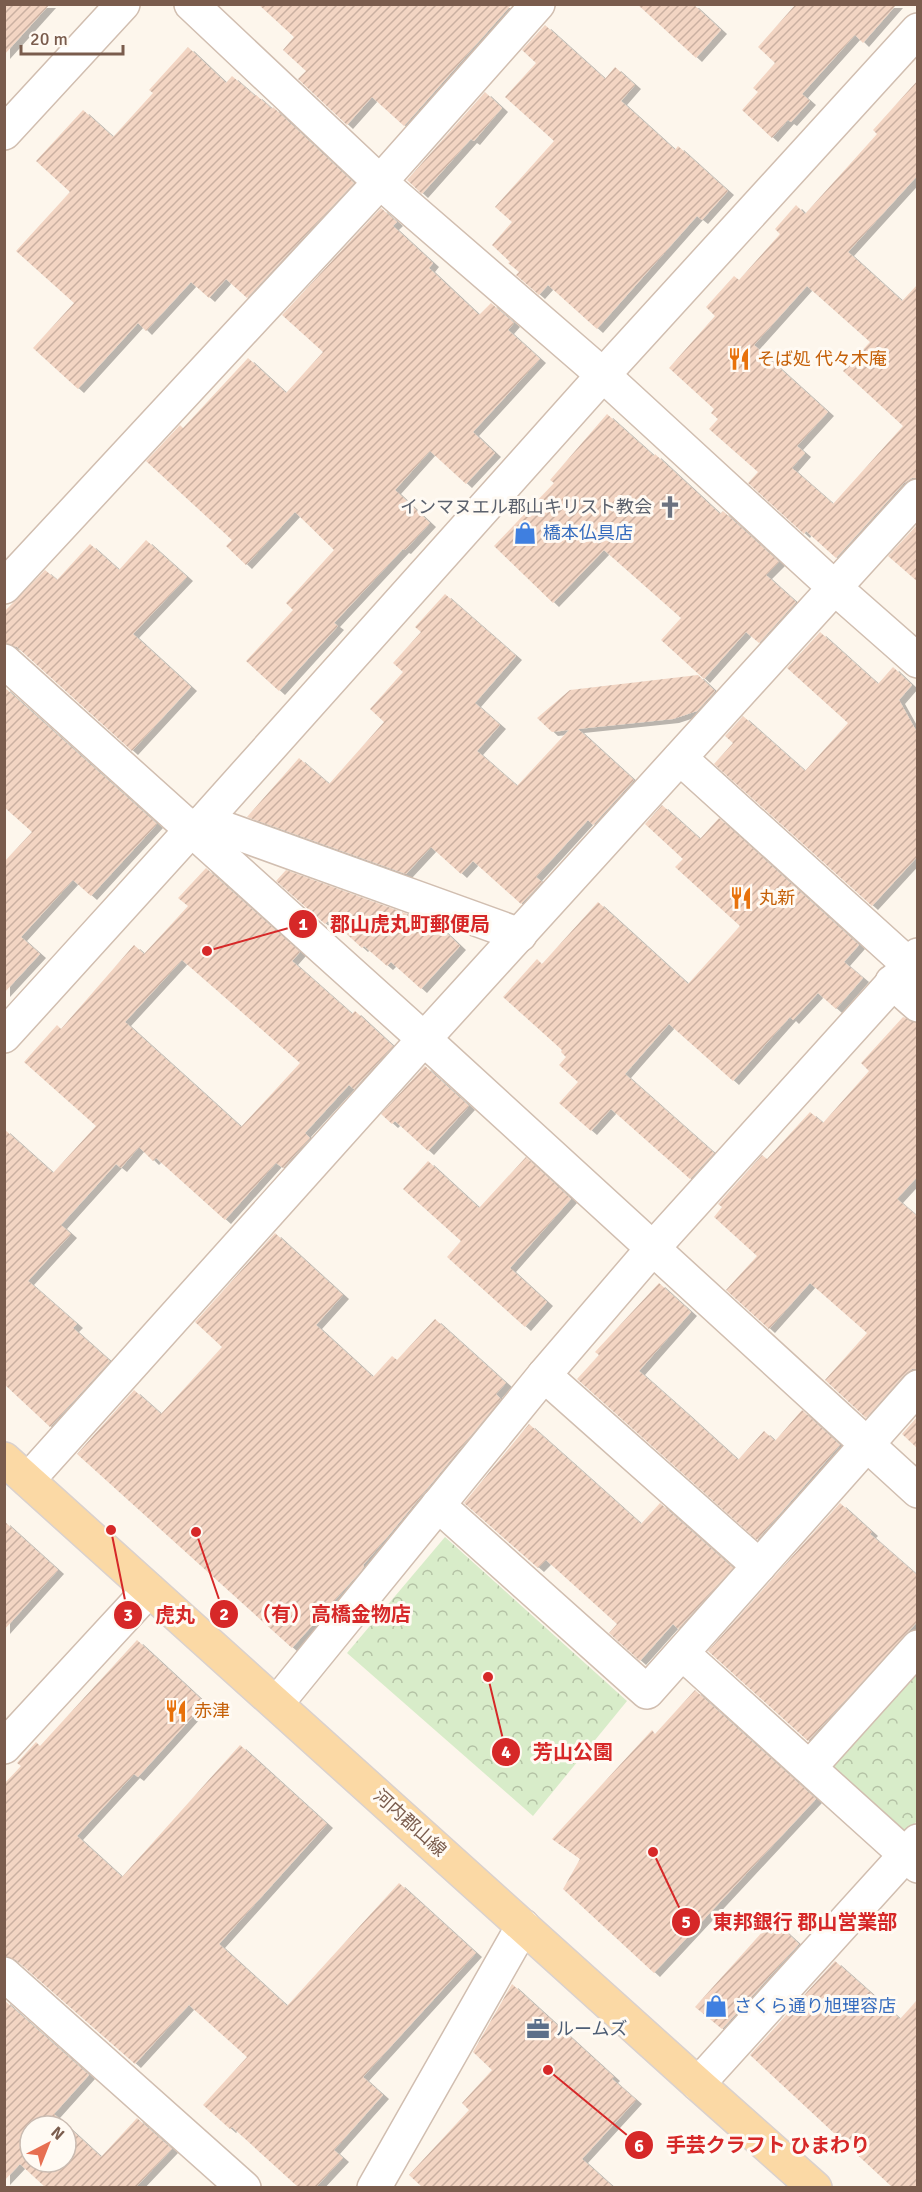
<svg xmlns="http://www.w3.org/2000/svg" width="922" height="2192" font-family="Signika,'Noto Sans JP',sans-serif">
<defs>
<pattern id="park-crowns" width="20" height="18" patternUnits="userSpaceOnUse" patternTransform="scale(1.5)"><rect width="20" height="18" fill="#d8ecc9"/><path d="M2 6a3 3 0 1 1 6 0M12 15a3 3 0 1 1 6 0" fill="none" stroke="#b4c2a5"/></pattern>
<pattern id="building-hatch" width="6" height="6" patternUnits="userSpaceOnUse" patternTransform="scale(1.5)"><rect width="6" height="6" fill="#f3d5c3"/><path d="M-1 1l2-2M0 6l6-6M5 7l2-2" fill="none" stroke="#cab0a1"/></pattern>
<filter id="shadow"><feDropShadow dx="6" dy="4" stdDeviation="0" flood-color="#0004"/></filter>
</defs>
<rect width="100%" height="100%" fill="#fdf6ec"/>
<g fill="url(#park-crowns)">
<path d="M 445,1537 L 627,1701 L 533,1816 L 347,1653 Z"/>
<path d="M 917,1668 L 917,1821 L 904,1836 L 833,1773 L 832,1760 Z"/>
</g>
<g fill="url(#building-hatch)" fill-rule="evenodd" filter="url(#shadow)">
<path d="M 4,4 L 50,4 L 4,55 Z"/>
<path d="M 258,4 L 512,4 L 404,126 L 372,97 L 347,125 L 298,79 L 306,71 L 283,50 L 294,37 Z"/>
<path d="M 637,4 L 693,4 L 721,30 L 696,58 Z"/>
<path d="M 796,4 L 897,4 L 863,43 L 855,35 L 802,94 L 810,101 L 791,122 L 788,120 L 772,138 L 742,110 L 758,92 L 753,88 L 775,63 L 758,47 Z"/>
<path d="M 545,25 L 605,79 L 615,67 L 635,85 L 621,101 L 675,150 L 678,146 L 728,191 L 702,220 L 697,216 L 597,329 L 548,285 L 539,295 L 516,275 L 519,272 L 508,263 L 510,262 L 492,245 L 512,222 L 495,207 L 554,141 L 505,97 L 536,63 L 522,50 Z"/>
<path d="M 188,47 L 226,83 L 232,76 L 255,96 L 256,95 L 272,109 L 273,107 L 354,183 L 247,298 L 226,279 L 209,298 L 191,282 L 146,331 L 138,323 L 78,389 L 33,348 L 74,303 L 16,251 L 70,192 L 36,161 L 83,110 L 113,137 L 153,93 L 149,90 Z"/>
<path d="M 918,80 L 918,175 L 848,252 L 902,301 L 918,284 L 918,478 L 912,478 L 904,483 L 836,558 L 806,531 L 804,534 L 748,483 L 758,472 L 709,429 L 718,419 L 711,413 L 714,409 L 669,368 L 715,316 L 706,307 L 734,276 L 739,280 L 780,234 L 775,229 L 796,205 L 805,214 L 877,134 L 873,130 ZM 807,286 L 870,342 L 843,371 L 903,426 L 833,504 L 792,468 L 805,453 L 797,446 L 828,412 L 754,345 Z"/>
<path d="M 485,92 L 502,108 L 474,141 L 471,139 L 422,194 L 407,180 Z"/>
<path d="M 381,208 L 397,222 L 393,226 L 433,263 L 429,268 L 479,315 L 491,303 L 514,323 L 508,330 L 540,359 L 473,432 L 495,453 L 466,484 L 430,451 L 395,490 L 430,523 L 405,550 L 403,549 L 334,623 L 338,626 L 279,691 L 246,661 L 293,610 L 286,603 L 334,550 L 295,512 L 246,565 L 226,546 L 232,540 L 146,461 L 180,425 L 183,428 L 248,358 L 286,393 L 323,352 L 282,315 Z"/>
<path d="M 607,414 L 654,456 L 655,454 L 720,514 L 723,511 L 779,562 L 766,575 L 796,602 L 759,643 L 746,632 L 704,679 L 661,640 L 681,618 L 604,550 L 553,603 L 494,546 L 554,483 L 550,480 Z"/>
<path d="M 918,524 L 918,582 L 888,556 Z"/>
<path d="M 146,540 L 187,577 L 133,634 L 191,687 L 132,751 L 17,647 L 4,643 L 4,612 L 45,570 L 57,580 L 90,544 L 119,570 Z"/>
<path d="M 445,594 L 516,656 L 475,703 L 500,725 L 477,751 L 517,786 L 569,730 L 552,732 L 537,718 L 570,690 L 698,675 L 715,691 L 697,711 L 673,719 L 578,729 L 634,780 L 593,825 L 588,820 L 536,877 L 542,882 L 521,904 L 473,861 L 461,874 L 431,847 L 406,874 L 247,817 L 299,758 L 329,784 L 384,722 L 370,709 L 403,672 L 393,663 L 421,632 L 415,627 Z"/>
<path d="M 820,632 L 878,684 L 893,667 L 912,685 L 899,700 L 918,734 L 918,856 L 872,906 L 714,764 L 733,743 L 725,736 L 743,716 L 805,771 L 848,723 L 787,668 Z"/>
<path d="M 4,687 L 157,824 L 91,896 L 73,880 L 21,937 L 40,954 L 4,993 L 4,862 L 32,832 L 4,807 Z"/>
<path d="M 662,805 L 700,839 L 719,818 L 859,945 L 844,962 L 863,978 L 836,1009 L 818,993 L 793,1020 L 790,1017 L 733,1081 L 669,1024 L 625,1074 L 714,1153 L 690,1179 L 611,1109 L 591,1131 L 559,1103 L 578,1082 L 559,1065 L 566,1057 L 561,1052 L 562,1050 L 503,997 L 537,959 L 542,964 L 598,902 L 688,984 L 740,926 L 675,867 L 683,859 L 645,824 Z"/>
<path d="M 206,868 L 300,952 L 292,961 L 352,1014 L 355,1011 L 393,1046 L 354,1089 L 349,1085 L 305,1133 L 310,1138 L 283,1168 L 276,1163 L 225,1220 L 156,1158 L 153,1161 L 139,1147 L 121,1168 L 116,1164 L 61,1225 L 71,1234 L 28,1281 L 77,1324 L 73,1328 L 110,1361 L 50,1427 L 4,1384 L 4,1129 L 53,1173 L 96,1126 L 24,1062 L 57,1025 L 61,1029 L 134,945 L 144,954 L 188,906 L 178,898 ZM 182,960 L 300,1063 L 241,1127 L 125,1022 Z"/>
<path d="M 286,870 L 438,925 L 460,946 L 421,989 L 391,962 L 387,966 L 364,946 L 362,948 L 330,919 L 325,924 L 276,881 Z"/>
<path d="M 903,1017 L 918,1023 L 918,1176 L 897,1199 L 918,1217 L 918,1369 L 912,1369 L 904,1375 L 866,1418 L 825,1380 L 867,1333 L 810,1283 L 769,1329 L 726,1290 L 757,1256 L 714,1217 L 722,1207 L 718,1204 L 762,1155 L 767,1159 L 810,1112 L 823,1123 L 869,1071 L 861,1063 Z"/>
<path d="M 425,1066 L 469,1106 L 428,1151 L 395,1121 L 392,1124 L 381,1114 Z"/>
<path d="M 526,1157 L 571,1199 L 510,1268 L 547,1302 L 525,1327 L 447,1257 L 461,1241 L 403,1189 L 428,1161 L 479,1208 Z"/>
<path d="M 275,1233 L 343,1295 L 316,1325 L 373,1377 L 392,1356 L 397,1360 L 435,1319 L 506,1383 L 496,1394 L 501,1399 L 389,1535 L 363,1565 L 364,1566 L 361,1571 L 292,1648 L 77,1454 L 134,1390 L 161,1414 L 222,1347 L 195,1322 Z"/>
<path d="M 659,1283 L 691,1312 L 639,1371 L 683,1410 L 738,1460 L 764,1431 L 775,1441 L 802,1410 L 840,1445 L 757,1540 L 577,1379 L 599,1355 L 595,1352 Z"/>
<path d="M 918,1416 L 918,1449 L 902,1434 Z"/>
<path d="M 529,1424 L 641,1524 L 660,1503 L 733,1568 L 678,1629 L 673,1624 L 640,1661 L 609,1633 L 617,1624 L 546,1560 L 538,1568 L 464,1503 Z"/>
<path d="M 840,1503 L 872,1532 L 870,1534 L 918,1576 L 918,1621 L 808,1741 L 708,1651 Z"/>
<path d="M 4,1521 L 58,1570 L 4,1630 Z"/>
<path d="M 137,1640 L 205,1703 L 138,1777 L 134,1774 L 77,1836 L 122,1877 L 240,1745 L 327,1824 L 219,1944 L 287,2006 L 399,1883 L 476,1953 L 363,2077 L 383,2095 L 334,2150 L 343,2158 L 316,2187 L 298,2187 L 232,2127 L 230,2129 L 203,2105 L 247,2057 L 189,2005 L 135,2064 L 16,1960 L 4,1956 L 4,1784 L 21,1766 L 17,1763 L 36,1742 L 40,1746 Z"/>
<path d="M 695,1690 L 816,1799 L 654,1973 L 563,1889 L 580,1859 L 552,1839 L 652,1730 L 655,1734 Z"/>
<path d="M 773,1920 L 799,1944 L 722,2029 L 695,2007 Z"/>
<path d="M 835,1961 L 900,2019 L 918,1999 L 918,2187 L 892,2187 L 750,2055 Z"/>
<path d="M 512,1984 L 614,2077 L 612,2079 L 636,2100 L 582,2159 L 613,2187 L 422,2187 L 409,2175 L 469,2110 L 462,2103 L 492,2070 L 473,2052 Z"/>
<path d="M 4,2000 L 89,2075 L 54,2114 L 101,2157 L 137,2118 L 172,2149 L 136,2187 L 45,2187 L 20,2164 L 4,2181 ZM 30,2126 L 66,2126 L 66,2162 L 30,2162 Z"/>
</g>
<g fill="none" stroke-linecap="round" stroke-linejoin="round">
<g stroke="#d1beb0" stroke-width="36">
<g id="minor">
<path d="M 191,4 L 380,182 L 603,375 L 835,588 L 918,661"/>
<path d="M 4,133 L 123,4"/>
<path d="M 4,587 L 380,182 L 538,4"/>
<path d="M 4,661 L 424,1039 L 918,1491"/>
<path d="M 680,758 L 908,964"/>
<path d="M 204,821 L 520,935"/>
<path d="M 892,982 L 918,1005"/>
<path d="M 4,1036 L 192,829 L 204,821 L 603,375 L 918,30"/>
<path d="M 544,1375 L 759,1566"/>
<path d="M 28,1480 L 424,1039 L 918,496"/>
<path d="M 438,1505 L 647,1692 L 918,1387"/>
<path d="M 682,1653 L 918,1866"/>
<path d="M 277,1703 L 544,1375 L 653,1248 L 918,955"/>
<path d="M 4,1747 L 149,1590"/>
<path d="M 810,1767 L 918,1647"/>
<path d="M 4,1974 L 244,2188"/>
<path d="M 698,2084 L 918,1841"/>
<path d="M 374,2188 L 523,1926"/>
</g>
</g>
<g stroke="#dad1cd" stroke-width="36">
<path id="major" d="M 4,1459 L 698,2084 L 815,2188"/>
</g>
<use href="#minor" stroke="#fff" stroke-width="33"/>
<use href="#major" stroke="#fbd9a5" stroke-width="33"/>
</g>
<defs>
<g id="restaurant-bare" transform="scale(1.8)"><path d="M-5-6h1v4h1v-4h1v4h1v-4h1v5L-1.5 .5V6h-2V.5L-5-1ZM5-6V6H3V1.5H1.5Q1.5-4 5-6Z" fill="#e8710a" stroke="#fffaf3" stroke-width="2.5" paint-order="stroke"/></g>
<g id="church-bare" transform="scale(1.8)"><path d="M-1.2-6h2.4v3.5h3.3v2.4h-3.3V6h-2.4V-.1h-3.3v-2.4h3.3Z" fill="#6b7280" stroke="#fffaf3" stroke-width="2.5" paint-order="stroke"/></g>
<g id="shop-bare" transform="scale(1.8)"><path d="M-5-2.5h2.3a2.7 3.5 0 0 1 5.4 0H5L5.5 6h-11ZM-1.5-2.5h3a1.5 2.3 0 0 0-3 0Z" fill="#3f7fe0" stroke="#fffaf3" stroke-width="2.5" paint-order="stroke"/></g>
<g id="office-bare" transform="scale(1.8)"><path d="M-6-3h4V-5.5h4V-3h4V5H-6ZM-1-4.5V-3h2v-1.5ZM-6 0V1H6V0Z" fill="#5c6f8a" stroke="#fffaf3" stroke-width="2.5" paint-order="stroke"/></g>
</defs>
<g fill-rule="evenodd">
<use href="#restaurant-bare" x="739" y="359"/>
<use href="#church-bare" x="670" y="507"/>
<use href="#shop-bare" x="525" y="533"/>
<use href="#restaurant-bare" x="741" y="898"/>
<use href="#restaurant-bare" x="176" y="1711"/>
<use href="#shop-bare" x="716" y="2006"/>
<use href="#office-bare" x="538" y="2029"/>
</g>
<g text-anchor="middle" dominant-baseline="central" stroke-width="6" stroke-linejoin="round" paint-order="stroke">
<g font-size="18" fill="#c56008" stroke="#fffaf3" text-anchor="start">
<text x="757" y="359">そば処 代々木庵</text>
<text x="759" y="898">丸新</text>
<text x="194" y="1711">赤津</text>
</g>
<g font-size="18" fill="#5b616d" stroke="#fffaf3" text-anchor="end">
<text x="652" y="507">インマヌエル郡山キリスト教会</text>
</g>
<g font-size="18" fill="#366cbe" stroke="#fffaf3" text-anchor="start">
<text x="543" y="533">橋本仏具店</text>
<text x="734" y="2006">さくら通り旭理容店</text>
</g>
<g font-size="18" fill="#7a5c4d" stroke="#fffaf3">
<text transform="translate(410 1823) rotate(42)">河内郡山線</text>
</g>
<g font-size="18" fill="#4e5e75" stroke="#fffaf3" text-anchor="start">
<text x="556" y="2029">ルームズ</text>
</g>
</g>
<path fill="none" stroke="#d62828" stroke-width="2" d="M207 951L303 924M196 1532L224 1614M111 1530L128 1615M488 1677L506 1752M653 1852L686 1922M548 2070L639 2145"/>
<g fill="#d62828" stroke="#fffaf3" stroke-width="2">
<circle cx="207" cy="951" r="6"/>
<circle cx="196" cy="1532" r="6"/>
<circle cx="111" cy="1530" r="6"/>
<circle cx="488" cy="1677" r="6"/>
<circle cx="653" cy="1852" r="6"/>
<circle cx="548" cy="2070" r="6"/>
<circle cx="303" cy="924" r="15"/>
<circle cx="224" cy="1614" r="15"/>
<circle cx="128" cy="1615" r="15"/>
<circle cx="506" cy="1752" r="15"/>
<circle cx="686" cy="1922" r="15"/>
<circle cx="639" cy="2145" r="15"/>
</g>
<g font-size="18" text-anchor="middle" font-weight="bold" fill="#fff">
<text x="303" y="930">1</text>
<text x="224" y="1620">2</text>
<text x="128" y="1621">3</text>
<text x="506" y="1758">4</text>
<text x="686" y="1928">5</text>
<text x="639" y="2152">6</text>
</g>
<g font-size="20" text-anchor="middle" font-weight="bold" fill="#d62828" stroke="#fffaf3" stroke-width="6" stroke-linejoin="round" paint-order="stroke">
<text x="410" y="931">郡山虎丸町郵便局</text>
<text x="331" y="1621">（有）高橋金物店</text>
<text x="175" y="1622">虎丸</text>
<text x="573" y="1759">芳山公園</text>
<text x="805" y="1929">東邦銀行 郡山営業部</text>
<text x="768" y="2152">手芸クラフト ひまわり</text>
</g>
<rect width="922" height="2192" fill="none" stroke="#7a5c4d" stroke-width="12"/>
<g transform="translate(48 2144) rotate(42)"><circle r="28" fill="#fffaf3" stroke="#cabbb1" stroke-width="1.5"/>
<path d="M0-4.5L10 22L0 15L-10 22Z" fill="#e76f51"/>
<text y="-9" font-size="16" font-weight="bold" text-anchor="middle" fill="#7a5c4d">N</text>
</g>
<path d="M21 45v9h102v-9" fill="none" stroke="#7a5c4d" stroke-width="3"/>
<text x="30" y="45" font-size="18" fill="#7a5c4d" stroke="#fffaf3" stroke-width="4.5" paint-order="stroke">20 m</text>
</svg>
